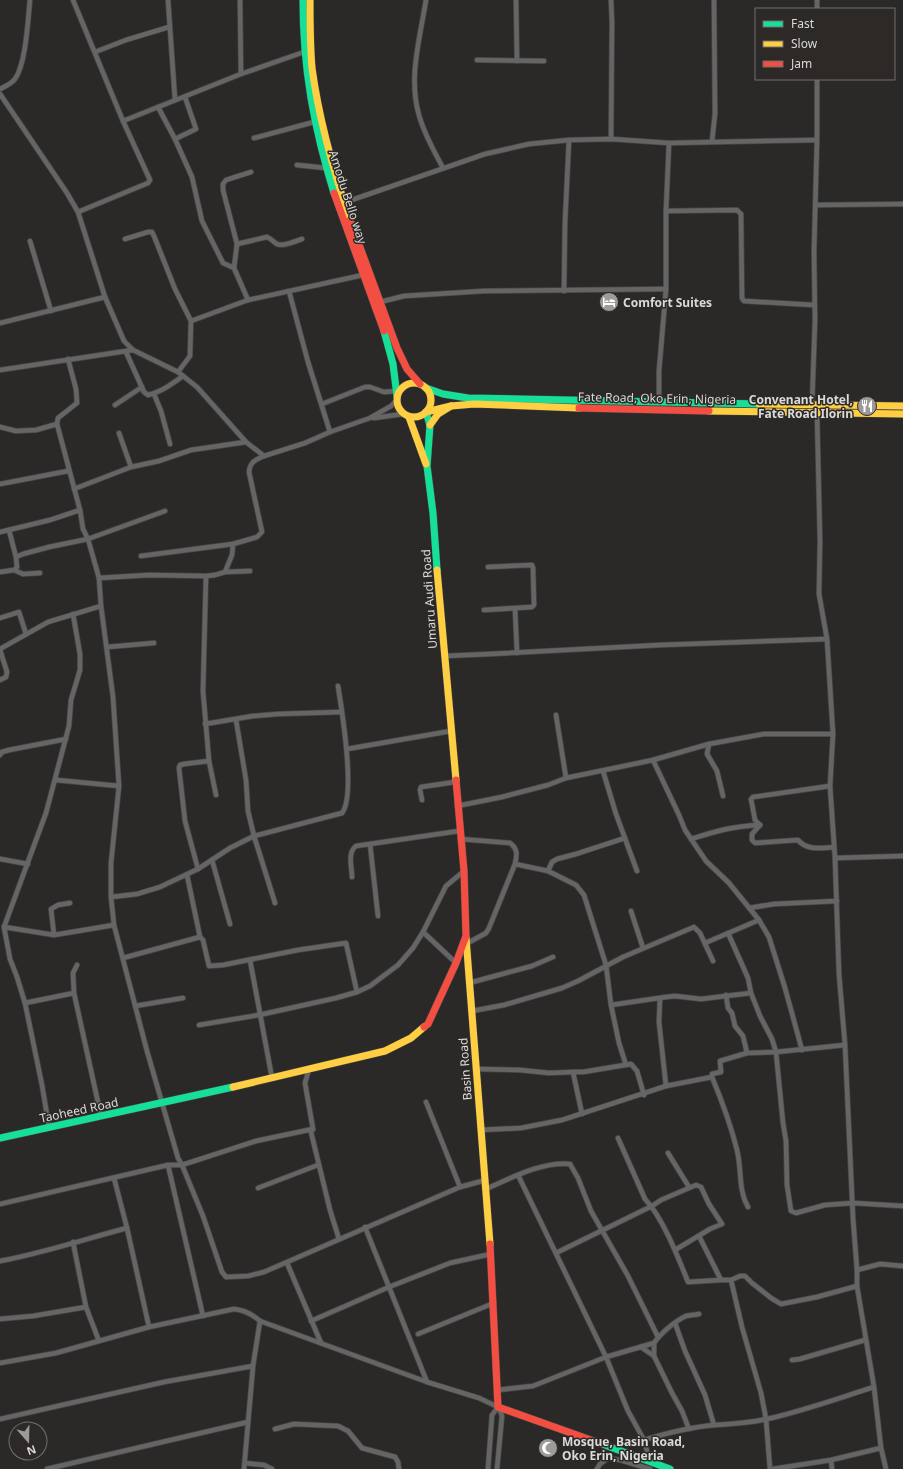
<svg xmlns="http://www.w3.org/2000/svg" width="903" height="1469" font-family="'Noto Sans',sans-serif">
<rect width="100%" height="100%" fill="#2b2928"/>
<g fill="none" stroke-linecap="round" stroke-linejoin="round">
<g stroke="#464545" stroke-width="6">
<g id="street">
<path d="M 73,0 L 123,121 L 150,180 L 148,183 L 78,212"/>
<path d="M 168,0 L 175,100"/>
<path d="M 240,0 L 241,74"/>
<path d="M 426,0 C 420,38 408,78 419,115 C 424,134 434,151 443,168"/>
<path d="M 516,0 L 517,61"/>
<path d="M 817,0 L 817,9"/>
<path d="M 95,52 L 126,40 L 169,27"/>
<path d="M 477,60 L 544,61"/>
<path d="M 0,89 C 6,86 11,84 15,79 C 26,64 28,19 30,0"/>
<path d="M 0,94 L 67,193 L 78,212 L 105,297 L 124,341 L 133,350 L 178,372 L 197,387 L 246,442 L 264,456 L 305,443 L 330,432 L 370,418 L 391,406 L 396,401"/>
<path d="M 158,107 L 175,139 L 192,177 L 202,221 L 223,263 L 234,268"/>
<path d="M 123,121 L 241,74 L 304,52"/>
<path d="M 254,138 L 314,122"/>
<path d="M 175,139 L 196,129 L 185,97"/>
<path d="M 611,139 L 612,22 L 611,0"/>
<path d="M 712,141 L 715,114 L 714,0"/>
<path d="M 297,165 L 326,168"/>
<path d="M 343,203 L 485,154 L 529,144 L 569,140 L 611,139 L 669,143 L 817,140"/>
<path d="M 816,205 L 903,204"/>
<path d="M 666,211 L 737,210 L 741,214 L 742,298 L 744,301 L 814,305"/>
<path d="M 125,239 L 148,232 L 152,232 L 154,236 L 175,289 L 191,321 L 190,356 L 178,372"/>
<path d="M 30,241 L 51,311"/>
<path d="M 237,244 L 267,237 C 272,239 273,242 277,244 C 283,247 296,241 302,239"/>
<path d="M 289,291 L 308,362 L 330,432"/>
<path d="M 564,291 L 565,222 L 569,140"/>
<path d="M 248,300 L 234,268 L 237,244 L 223,190 L 223,184 L 226,180 L 251,172"/>
<path d="M 380,302 L 404,296 L 484,291 L 666,289"/>
<path d="M 191,321 L 248,300 L 363,275"/>
<path d="M 0,323 L 105,297"/>
<path d="M 126,352 L 144,392 L 148,395 C 161,392 172,384 183,376"/>
<path d="M 68,359 L 76,389 L 77,403 L 58,418 L 57,424 L 80,510 L 83,529 L 88,539 L 99,578 L 101,606 L 113,697 L 119,786 L 111,863 L 111,897 L 114,925 L 147,1051 L 178,1158 L 182,1165 L 203,1216 L 222,1272 L 226,1277 L 248,1276 L 264,1272 L 460,1187 L 486,1180"/>
<path d="M 0,370 L 133,350"/>
<path d="M 154,394 L 161,411 L 170,444"/>
<path d="M 659,403 L 659,371 L 666,289 L 666,211 L 669,143"/>
<path d="M 322,404 L 365,387 L 370,387 L 384,392 L 396,391"/>
<path d="M 115,405 L 142,387"/>
<path d="M 812,405 L 815,320 L 814,252 L 817,140 L 817,79"/>
<path d="M 817,412 L 820,541 L 819,594 L 827,639 L 833,734 L 830,786 L 835,858 L 839,974 L 845,1045 L 853,1218 L 857,1270 L 857,1286 L 874,1387 L 881,1448 L 886,1469"/>
<path d="M 374,418 L 403,414"/>
<path d="M 0,427 L 16,431 L 36,430 L 57,424"/>
<path d="M 119,433 L 131,467"/>
<path d="M 0,484 L 68,471"/>
<path d="M 74,489 L 131,467 L 159,461 L 191,450 L 246,442"/>
<path d="M 9,530 L 16,557"/>
<path d="M 0,532 L 50,520 L 80,510"/>
<path d="M 141,556 L 233,544"/>
<path d="M 14,570 L 23,574 L 40,573"/>
<path d="M 0,572 L 14,570 L 17,567 L 16,557 L 23,554 L 49,547 L 88,539 L 165,511"/>
<path d="M 225,572 L 250,571"/>
<path d="M 99,578 L 149,575 L 206,576"/>
<path d="M 515,608 L 517,653"/>
<path d="M 484,610 L 532,607 L 534,605 L 533,568 L 532,565 L 488,567"/>
<path d="M 0,618 L 19,612 L 26,634"/>
<path d="M 107,647 L 154,643"/>
<path d="M 0,649 L 48,622 L 101,606"/>
<path d="M 0,650 L 7,672 L 6,677 L 0,680"/>
<path d="M 444,656 L 490,654 L 660,645 L 827,639"/>
<path d="M 556,715 L 566,778"/>
<path d="M 236,720 L 246,780 L 248,811 L 254,836 L 275,903"/>
<path d="M 205,724 L 253,716 L 278,714 L 341,712"/>
<path d="M 709,744 L 707,754 L 717,771 L 723,796"/>
<path d="M 347,749 L 451,731"/>
<path d="M 0,755 L 2,752 L 9,750 L 66,739"/>
<path d="M 653,760 L 679,815 L 685,830 L 706,861 L 729,883 L 759,920 L 769,937 L 785,988 L 802,1050"/>
<path d="M 603,771 L 616,814 L 637,871"/>
<path d="M 56,780 L 119,786"/>
<path d="M 216,795 L 209,761 L 203,691 L 206,576 L 215,575 L 225,572 L 232,555 L 233,544 L 257,537 L 262,532 L 249,472 C 250,462 255,460 264,456"/>
<path d="M 422,800 L 420,790 L 421,787 L 455,782"/>
<path d="M 457,806 L 502,797 L 548,785 L 566,778 L 653,760 L 709,744 L 764,734 L 833,734"/>
<path d="M 760,825 L 755,820 L 751,799 L 753,797 L 830,786"/>
<path d="M 760,825 L 752,834 L 752,840 L 755,843 L 798,840 C 807,851 822,848 834,847"/>
<path d="M 460,839 L 510,843 C 518,849 517,855 515,864 L 489,928 L 486,933 L 466,944"/>
<path d="M 691,839 C 717,831 733,826 760,825"/>
<path d="M 370,844 L 378,916"/>
<path d="M 835,858 L 903,856"/>
<path d="M 0,859 L 28,864"/>
<path d="M 212,860 L 230,924"/>
<path d="M 515,864 L 548,871 L 576,885 L 584,895 L 606,965 L 611,1005 L 619,1043 L 626,1065"/>
<path d="M 198,869 L 185,821 L 179,768 L 180,765 L 184,764 L 209,761"/>
<path d="M 548,871 L 552,862 L 557,859 L 576,854 L 625,838"/>
<path d="M 187,875 L 200,937 L 203,940 L 209,966 L 223,965 L 298,950 L 346,943 L 357,992"/>
<path d="M 352,877 C 352,867 347,853 356,846 L 459,831"/>
<path d="M 111,897 L 137,894 L 160,887 L 198,869 L 230,848 L 254,836 L 342,813 C 356,795 342,711 338,686"/>
<path d="M 749,908 L 774,904 L 837,901"/>
<path d="M 631,911 L 643,948"/>
<path d="M 4,927 L 54,935 L 114,925"/>
<path d="M 423,932 L 456,963"/>
<path d="M 728,933 L 748,978 L 751,993 L 760,1016 L 772,1039 L 776,1052 L 783,1123 L 786,1141 L 787,1185 L 791,1211 L 796,1213 L 825,1205 L 853,1203 L 903,1206"/>
<path d="M 54,935 L 51,909 L 58,905 L 70,903"/>
<path d="M 705,943 L 759,920"/>
<path d="M 123,958 L 200,937"/>
<path d="M 250,960 L 272,1078"/>
<path d="M 77,965 L 73,973 L 74,993 L 101,1116"/>
<path d="M 469,983 L 532,966 L 553,957"/>
<path d="M 726,995 L 728,1008 L 732,1013 L 735,1026 L 743,1036 L 747,1053"/>
<path d="M 660,998 L 659,1022 L 666,1086"/>
<path d="M 25,1003 L 74,993"/>
<path d="M 611,1005 L 666,997 L 675,996 L 701,999 L 751,993"/>
<path d="M 135,1006 L 183,998"/>
<path d="M 472,1011 L 504,1005 L 562,988 L 578,981 L 623,957 L 694,927 L 700,933 L 713,961"/>
<path d="M 199,1025 L 259,1015 L 336,998 L 357,992 L 370,986 L 398,965 L 413,948 L 423,932 L 446,886 L 464,871"/>
<path d="M 309,1069 L 305,1083 L 313,1129 L 311,1132 L 330,1210 L 339,1239"/>
<path d="M 476,1069 L 520,1070 L 549,1073 L 573,1072 L 583,1072 L 631,1064 L 637,1071 L 644,1095"/>
<path d="M 573,1072 L 582,1114"/>
<path d="M 712,1077 C 722,1101 731,1126 737,1150 C 742,1170 738,1190 748,1207"/>
<path d="M 426,1102 L 460,1187"/>
<path d="M 49,1127 L 42,1085 L 25,1003 L 17,977 L 10,959 L 4,927 L 46,813 L 69,726 L 71,700 L 80,670 L 80,654 L 73,614"/>
<path d="M 480,1130 L 521,1128 L 562,1120 L 666,1086 L 712,1077 L 712,1074 L 721,1072 L 720,1061 L 747,1053 L 776,1052 L 845,1045"/>
<path d="M 618,1138 L 645,1199 C 663,1218 678,1257 688,1282 L 721,1280"/>
<path d="M 668,1153 L 689,1187"/>
<path d="M 168,1165 L 203,1316"/>
<path d="M 518,1175 L 606,1357 L 628,1411 L 644,1440 L 650,1462"/>
<path d="M 114,1178 L 127,1228 L 149,1327"/>
<path d="M 258,1188 L 318,1165"/>
<path d="M 486,1189 C 511,1178 543,1161 570,1164 L 578,1178 L 591,1211 L 628,1276 L 658,1337"/>
<path d="M 0,1204 L 168,1165 L 182,1165 L 256,1141 L 313,1129"/>
<path d="M 365,1227 L 427,1382"/>
<path d="M 699,1236 L 721,1280 L 731,1280 L 742,1327 L 761,1393 L 766,1419 L 770,1469"/>
<path d="M 73,1242 L 86,1307 L 99,1341"/>
<path d="M 556,1253 L 652,1206 L 661,1200 L 696,1185 L 701,1187 L 709,1204 L 722,1224 L 710,1229 L 675,1250"/>
<path d="M 0,1261 C 43,1253 85,1239 127,1228"/>
<path d="M 287,1263 L 321,1343"/>
<path d="M 857,1270 L 880,1264 L 903,1266"/>
<path d="M 731,1280 L 740,1276 L 745,1276 L 752,1283 L 771,1298 L 781,1304 L 817,1297 L 857,1286"/>
<path d="M 0,1319 L 33,1316 L 86,1307"/>
<path d="M 311,1321 L 389,1287 L 450,1263 L 491,1254"/>
<path d="M 675,1323 L 685,1351 L 705,1395 L 714,1425"/>
<path d="M 418,1334 L 494,1303"/>
<path d="M 654,1343 L 654,1356 L 672,1393 L 682,1411 L 689,1429"/>
<path d="M 641,1347 L 654,1356"/>
<path d="M 792,1360 L 800,1359 L 865,1340"/>
<path d="M 0,1363 L 56,1353 L 149,1327 L 234,1309 C 245,1310 252,1314 260,1321"/>
<path d="M 498,1390 L 533,1386 L 606,1357 L 654,1343 C 661,1333 675,1321 686,1316 C 690,1315 695,1315 699,1314"/>
<path d="M 0,1419 L 164,1382 L 253,1366"/>
<path d="M 275,1429 L 294,1424 L 338,1426 L 348,1431 L 362,1448 L 395,1457 L 398,1462 L 399,1469"/>
<path d="M 644,1440 C 667,1433 691,1427 715,1425 C 732,1424 749,1423 767,1419 C 803,1411 839,1398 874,1387"/>
<path d="M 831,1460 L 832,1469"/>
<path d="M 245,1463 L 264,1465 L 272,1469"/>
<path d="M 47,1469 L 248,1422"/>
<path d="M 244,1469 L 253,1366 L 260,1321 L 427,1382 L 479,1398 L 498,1407"/>
<path d="M 488,1469 L 492,1415 L 498,1407"/>
<path d="M 497,1469 L 502,1416 L 499,1408"/>
<path d="M 597,1469 L 600,1464 L 608,1458 L 620,1460 L 650,1469"/>
<path d="M 773,1469 L 831,1460 L 881,1448"/>
</g>
</g>
<g stroke="#464545" stroke-width="8">
<g id="fast">
<path d="M 303,0 C 303,69 314,128 334,193"/>
<path d="M 384,331 L 393,364 L 397,396"/>
<path d="M 426,388 L 443,394 L 468,398 L 759,404"/>
<path d="M 426,412 L 430,425 L 427,466 L 433,513 L 437,570"/>
<path d="M 0,1138 L 233,1087"/>
<path d="M 602,1444 L 670,1469"/>
</g>
</g>
<g stroke="#464545" stroke-width="8">
<g id="slow">
<path d="M 310,0 C 310,23 310,45 312,68 C 319,120 333,170 350,220"/>
<circle cx="414" cy="400" r="17"/>
<path d="M 759,404 L 903,406"/>
<path d="M 709,411 L 903,414"/>
<path d="M 426,412 L 451,406 L 474,404 L 579,408"/>
<path d="M 409,417 L 426,464"/>
<path d="M 430,425 L 438,414 L 451,406"/>
<path d="M 437,570 L 456,780"/>
<path d="M 466,938 L 490,1244"/>
<path d="M 233,1087 L 385,1051 L 411,1038 L 424,1027"/>
</g>
</g>
<g stroke="#464545" stroke-width="8">
<g id="jam">
<path d="M 334,193 L 384,331"/>
<path d="M 350,220 L 397,348 L 407,369 L 420,384"/>
<path d="M 579,408 L 709,411"/>
<path d="M 424,1027 L 428,1024 L 456,963 L 466,936 L 464,871 L 456,780"/>
<path d="M 490,1244 L 498,1407 L 602,1444"/>
</g>
</g>
<use href="#street" stroke="#666565" stroke-width="4.5"/>
<use href="#fast" stroke="#16e098" stroke-width="7"/>
<use href="#slow" stroke="#ffcf43" stroke-width="7"/>
<use href="#jam" stroke="#f24e42" stroke-width="7"/>
</g>
<defs>
<g id="hotel-disc" transform="scale(1)"><circle r="9.5" fill="#9d9b9a" stroke="#2c2927"/><path d="M-6-4.5h1.5V1H6V5H4.5V3h-9V5H-6ZM-4 0a1.8 1.8 0 1 1 3.6 0ZM.5 0V-2.5h3Q6-2.5 6 0Z" fill="#fff"/></g>
<g id="restaurant-disc" transform="scale(1)"><circle r="9.5" fill="#9d9b9a" stroke="#2c2927"/><path d="M-5-6h1v4h1v-4h1v4h1v-4h1v5L-1.5 .5V6h-2V.5L-5-1ZM5-6V6H3V1.5H1.5Q1.5-4 5-6Z" fill="#fff"/></g>
<g id="mosque-disc" transform="scale(1)"><circle r="9.5" fill="#9d9b9a" stroke="#2c2927"/><path d="M3.5-4.9A6 6 0 1 0 3.5 4.9A5 5 0 1 1 3.5-4.9Z" fill="#fff"/></g>
</defs>
<g fill-rule="evenodd">
<use href="#hotel-disc" x="609" y="302"/>
<use href="#restaurant-disc" x="867" y="406"/>
<use href="#mosque-disc" x="548" y="1448"/>
</g>
<g text-anchor="middle" dominant-baseline="central" stroke-width="3" stroke-linejoin="round" paint-order="stroke">
<g font-size="12" fill="#dbd9d8" stroke="#2c2927">
<text transform="translate(348 197) rotate(72)">Amodu Bello way</text>
<text transform="translate(657 398) rotate(1)">Fate Road, Oko Erin, Nigeria</text>
<text transform="translate(429 599) rotate(-94)">Umaru Audi Road</text>
<text transform="translate(465 1069) rotate(-94)">Basin Road</text>
<text transform="translate(79 1110) rotate(-12)">Taoheed Road</text>
</g>
<g font-size="12" font-weight="bold" fill="#dbd9d8" stroke="#2c2927" text-anchor="start">
<text x="623" y="302">Comfort Suites</text>
<text x="853" y="399" text-anchor="end">Convenant Hotel,<tspan x="853" dy="14">Fate Road Ilorin</tspan></text>
<text x="562" y="1441">Mosque, Basin Road,<tspan x="562" dy="14">Oko Erin, Nigeria</tspan></text>
</g>
</g>
<rect x="755" y="8" width="140" height="72" fill="#2c2927" stroke="#726f6e"/>
<rect x="763" y="21" width="20" height="6" fill="#16e098" stroke="#726f6e"/>
<text x="791" y="28" font-size="12" fill="#dbd9d8">Fast</text>
<rect x="763" y="41" width="20" height="6" fill="#ffcf43" stroke="#726f6e"/>
<text x="791" y="48" font-size="12" fill="#dbd9d8">Slow</text>
<rect x="763" y="61" width="20" height="6" fill="#f24e42" stroke="#726f6e"/>
<text x="791" y="68" font-size="12" fill="#dbd9d8">Jam</text>
<g transform="translate(28 1441) rotate(160)"><circle r="19" fill="#2c2927" stroke="#726f6e"/>
<path d="M0-3L7 15L0 10L-7 15Z" fill="#9d9b9a"/>
<text y="-6" font-size="11" font-weight="bold" text-anchor="middle" fill="#dbd9d8">N</text>
</g>
</svg>
